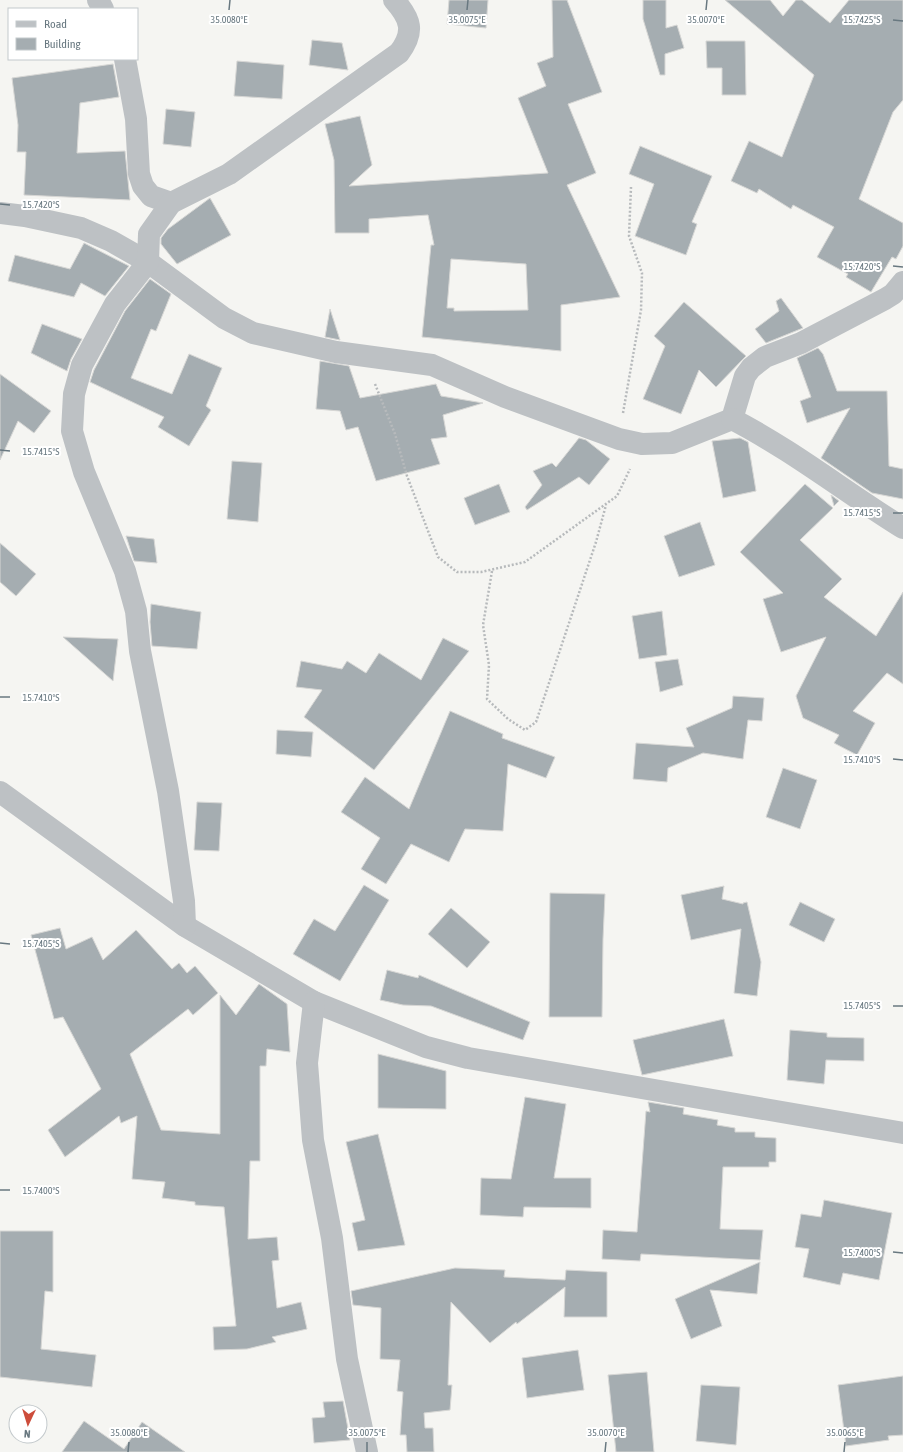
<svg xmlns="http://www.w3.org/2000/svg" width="903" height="1452" font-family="'Asap Condensed',sans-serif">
<rect width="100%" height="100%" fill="#f5f5f2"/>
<g fill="#a5adb1" stroke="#d7d7d5" fill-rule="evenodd">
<path d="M 449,0 L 488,0 L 486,28 L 447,24 Z"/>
<path d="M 552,0 L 567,0 L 602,92 L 568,104 L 596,173 L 567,185 L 620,297 L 561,305 L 561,351 L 422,337 L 431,245 L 434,245 L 428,215 L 369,219 L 369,233 L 335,233 L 334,160 L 325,124 L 360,116 L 372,165 L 349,186 L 548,173 L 518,98 L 546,86 L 537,63 L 553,57 ZM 451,259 L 526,264 L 528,310 L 454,311 L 454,308 L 447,308 Z"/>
<path d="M 643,0 L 666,0 L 666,28 L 677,25 L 684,48 L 665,54 L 665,75 L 660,75 L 643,19 Z"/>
<path d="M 725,0 L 770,0 L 783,16 L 796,0 L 802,0 L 830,23 L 849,0 L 903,0 L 903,100 L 893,112 L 859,199 L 903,223 L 903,246 L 896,259 L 892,257 L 871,292 L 846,277 L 848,274 L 817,257 L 834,227 L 793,205 L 791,209 L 759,189 L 757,193 L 731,181 L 749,141 L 782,157 L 814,75 Z"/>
<path d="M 312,40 L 342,43 L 348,70 L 309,65 Z"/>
<path d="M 706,41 L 745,41 L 746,95 L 722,95 L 722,68 L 707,68 Z"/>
<path d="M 237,61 L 284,65 L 282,99 L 234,96 Z"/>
<path d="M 113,64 L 119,97 L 80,103 L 77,153 L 125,151 L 130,200 L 24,195 L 26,152 L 17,152 L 18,125 L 12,78 Z"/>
<path d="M 166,109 L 195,112 L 191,147 L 163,144 Z"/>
<path d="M 640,146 L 712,176 L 692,222 L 697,224 L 686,255 L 635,236 L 654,184 L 629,174 Z"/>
<path d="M 210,198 L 231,235 L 177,264 L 161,244 L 161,238 L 168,229 Z"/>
<path d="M 84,243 L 129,266 L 105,296 L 81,283 L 74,297 L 8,281 L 15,255 L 70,269 Z"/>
<path d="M 150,279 L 171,294 L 156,331 L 151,329 L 131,378 L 172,394 L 189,354 L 222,368 L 206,406 L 211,410 L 189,446 L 158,427 L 164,417 L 90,382 L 94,370 L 125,311 Z"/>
<path d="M 781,298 L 803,328 L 766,343 L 755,329 L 779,311 L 776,301 Z"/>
<path d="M 684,302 L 746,356 L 716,387 L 699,370 L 681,414 L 643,399 L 665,346 L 654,336 Z"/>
<path d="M 330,309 L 340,340 L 325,337 Z"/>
<path d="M 42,324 L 82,339 L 71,359 L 67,371 L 31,353 Z"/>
<path d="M 818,348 L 823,354 L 837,391 L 887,391 L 889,466 L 903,469 L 903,499 L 872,493 L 821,458 L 850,408 L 807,423 L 800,401 L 811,397 L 797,358 Z"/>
<path d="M 320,361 L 349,366 L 360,398 L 436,384 L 441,396 L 483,403 L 443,415 L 447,437 L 431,439 L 440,464 L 376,481 L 358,427 L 346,430 L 340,411 L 316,409 Z"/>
<path d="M 0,374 L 51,411 L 34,433 L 18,421 L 0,460 Z"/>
<path d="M 579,438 L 586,440 L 610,459 L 589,485 L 579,477 L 527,510 L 525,507 L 542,485 L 533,471 L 552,463 L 556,467 Z"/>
<path d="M 740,438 L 748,442 L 756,491 L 723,498 L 712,441 Z"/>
<path d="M 232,461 L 262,463 L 258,522 L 227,519 Z"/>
<path d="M 499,484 L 510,512 L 475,525 L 464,498 Z"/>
<path d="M 805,484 L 833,508 L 800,540 L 842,579 L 824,597 L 876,636 L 903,592 L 903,684 L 887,673 L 853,711 L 875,723 L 857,755 L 834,743 L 839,735 L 803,718 L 796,696 L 826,637 L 781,652 L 763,599 L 783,593 L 740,552 Z"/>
<path d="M 831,495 L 839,501 L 834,506 Z"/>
<path d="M 700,522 L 715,565 L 679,577 L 664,536 Z"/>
<path d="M 126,536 L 154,539 L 157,563 L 134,561 Z"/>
<path d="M 0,543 L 36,574 L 16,596 L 0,582 Z"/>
<path d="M 151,604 L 201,612 L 197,649 L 152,646 L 150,622 Z"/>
<path d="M 662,611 L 667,655 L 639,659 L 632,616 Z"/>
<path d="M 63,637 L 118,639 L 113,681 Z"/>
<path d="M 443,638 L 469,651 L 374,770 L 304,717 L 322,690 L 296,687 L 301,661 L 342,669 L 347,661 L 366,673 L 379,653 L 421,680 Z"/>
<path d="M 678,659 L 683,685 L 660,692 L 655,662 Z"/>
<path d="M 733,696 L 764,698 L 762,721 L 748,720 L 743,759 L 703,753 L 668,768 L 667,782 L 633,779 L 636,743 L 694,747 L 686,728 L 732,708 Z"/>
<path d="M 450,711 L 503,734 L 502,738 L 555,757 L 546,778 L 508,764 L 503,831 L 465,829 L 449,862 L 411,844 L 386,884 L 361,869 L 380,838 L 341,812 L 365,777 L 409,809 Z"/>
<path d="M 277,730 L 313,732 L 311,757 L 276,754 Z"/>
<path d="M 783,768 L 817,780 L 800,829 L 766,817 Z"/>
<path d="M 197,802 L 222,803 L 219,851 L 194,850 Z"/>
<path d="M 364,885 L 389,900 L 340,981 L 293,954 L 314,919 L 335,931 Z"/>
<path d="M 724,886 L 722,899 L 743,904 L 743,903 L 747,902 L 761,962 L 757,996 L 734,993 L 741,929 L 691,940 L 681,895 Z"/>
<path d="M 550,893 L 605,894 L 603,939 L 602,1017 L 549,1017 Z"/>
<path d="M 800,902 L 835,919 L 824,942 L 789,925 Z"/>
<path d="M 451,908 L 490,942 L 467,968 L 428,934 Z"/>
<path d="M 60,928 L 66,949 L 92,937 L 103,960 L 136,930 L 172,969 L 179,963 L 187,973 L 195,966 L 218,993 L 193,1015 L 188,1009 L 130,1054 L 161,1130 L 220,1134 L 220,995 L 236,1015 L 259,984 L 287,1004 L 290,1052 L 267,1049 L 266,1066 L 260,1066 L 260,1161 L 250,1161 L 248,1239 L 277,1237 L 279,1260 L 272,1261 L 277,1308 L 301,1302 L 307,1329 L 272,1337 L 276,1342 L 247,1349 L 214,1350 L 213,1327 L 236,1326 L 224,1207 L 195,1205 L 195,1202 L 162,1198 L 165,1182 L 132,1179 L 137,1116 L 121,1123 L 119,1116 L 65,1157 L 48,1130 L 101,1089 L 63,1017 L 54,1019 L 31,935 Z"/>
<path d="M 387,970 L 418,978 L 419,975 L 530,1022 L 523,1040 L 431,1006 L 403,1005 L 380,1000 Z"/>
<path d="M 724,1019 L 733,1056 L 642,1075 L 633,1040 Z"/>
<path d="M 790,1030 L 827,1033 L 827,1037 L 864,1038 L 864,1061 L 826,1060 L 824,1084 L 787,1080 Z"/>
<path d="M 378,1054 L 446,1071 L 446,1109 L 378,1108 Z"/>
<path d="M 525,1097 L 566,1104 L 554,1178 L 591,1178 L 591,1208 L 524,1207 L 523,1217 L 480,1215 L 481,1178 L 511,1179 Z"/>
<path d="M 648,1102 L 684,1108 L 683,1114 L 718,1120 L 717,1125 L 735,1128 L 735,1132 L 755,1132 L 755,1137 L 776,1138 L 776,1162 L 769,1162 L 769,1167 L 723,1167 L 720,1229 L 763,1230 L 760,1260 L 641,1254 L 640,1261 L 602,1259 L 603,1230 L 637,1232 L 646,1111 L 650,1112 Z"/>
<path d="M 378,1134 L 405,1245 L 358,1251 L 352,1223 L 365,1220 L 346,1142 Z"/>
<path d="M 824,1200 L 892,1213 L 879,1280 L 843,1273 L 840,1285 L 803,1277 L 809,1249 L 795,1247 L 801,1214 L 821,1217 Z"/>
<path d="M 0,1231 L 53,1231 L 53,1292 L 45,1291 L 41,1349 L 96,1355 L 92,1387 L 0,1377 Z"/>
<path d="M 760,1262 L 757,1294 L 710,1290 L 722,1326 L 691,1339 L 675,1299 Z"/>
<path d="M 455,1268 L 505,1270 L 504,1277 L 565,1280 L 566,1270 L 607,1272 L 607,1317 L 564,1317 L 565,1287 L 517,1324 L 516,1322 L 490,1343 L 451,1302 L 448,1385 L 452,1385 L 450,1410 L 424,1413 L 425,1428 L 433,1428 L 434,1452 L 407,1452 L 406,1435 L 400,1435 L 403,1392 L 397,1391 L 400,1360 L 380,1359 L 381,1308 L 353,1305 L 351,1291 Z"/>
<path d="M 578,1350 L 584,1390 L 527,1398 L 522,1358 Z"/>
<path d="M 647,1372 L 654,1452 L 616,1452 L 608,1375 Z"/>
<path d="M 903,1376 L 903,1435 L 888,1436 L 889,1440 L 846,1446 L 838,1385 Z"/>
<path d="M 701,1385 L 740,1387 L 736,1445 L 696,1441 Z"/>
<path d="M 343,1401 L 350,1440 L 314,1443 L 312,1418 L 325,1417 L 323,1402 Z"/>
<path d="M 84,1421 L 124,1449 L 142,1422 L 185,1452 L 62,1452 Z"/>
</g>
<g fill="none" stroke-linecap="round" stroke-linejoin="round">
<g stroke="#b7babc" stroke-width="2.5" stroke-dasharray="2 2" stroke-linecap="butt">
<path d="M 375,384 L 395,434 L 407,476 L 438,557 L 457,572 L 481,572 L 525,562 L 617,496 L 630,469"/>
<path d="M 623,413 L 641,310 L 642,273 L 629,236 L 631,187"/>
<path d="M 492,571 L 483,625 L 489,665 L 487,699 L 508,719 L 525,730 L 536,722 L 596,542 L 606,505"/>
</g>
<g stroke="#bdc1c4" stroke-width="22">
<path d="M 98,0 L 103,9"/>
<path d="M 125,59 L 136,119 L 139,174 L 143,186 L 151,196 L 171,203"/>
<path d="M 0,213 L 25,216 L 81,228 L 111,241 L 148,262 L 224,318 L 253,333 L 336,352 L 432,365 L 505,397 L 619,439 L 642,444 L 672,443 L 732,419 L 745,376 L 751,368 L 765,357 L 801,343 L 885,299 L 893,294 L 903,282"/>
<path d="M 732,419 C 792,450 845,492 903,528"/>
<path d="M 0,792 L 185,926 L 314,1002 L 426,1047 L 468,1058 L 903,1133"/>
<path d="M 185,926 L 184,901 L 168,791 L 140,651 L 136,611 L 125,571 L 84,472 L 72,431 L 74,394 L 82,365 L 115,304 L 148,262 L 149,234 L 171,203 L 229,174 L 399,53 C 415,32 411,19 394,0"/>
<path d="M 314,1002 L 307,1063 L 313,1140 L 332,1238 L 347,1359 L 367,1452"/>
</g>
</g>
<path fill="none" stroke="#687880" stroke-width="1.5" d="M 229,10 L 230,0M 467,10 L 468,0M 706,10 L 707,0M 893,20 L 903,21M 0,204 L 10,205M 893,266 L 903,267M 0,450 L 10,451M 893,513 L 903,513M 0,697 L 10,697M 893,759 L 903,760M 0,943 L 10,944M 893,1006 L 903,1006M 0,1190 L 10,1190M 893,1252 L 903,1253M 128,1452 L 129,1442M 367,1452 L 367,1442M 605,1452 L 606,1442M 844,1452 L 845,1442"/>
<g font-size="10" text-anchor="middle" fill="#687880" stroke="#fff" stroke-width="4" stroke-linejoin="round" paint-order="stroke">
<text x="862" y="23">15.7425°S</text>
<text x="229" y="23">35.0080°E</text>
<text x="467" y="23">35.0075°E</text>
<text x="706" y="23">35.0070°E</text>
<text x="41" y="208">15.7420°S</text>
<text x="862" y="270">15.7420°S</text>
<text x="41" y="455">15.7415°S</text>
<text x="862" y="516">15.7415°S</text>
<text x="41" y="701">15.7410°S</text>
<text x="862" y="763">15.7410°S</text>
<text x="41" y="947">15.7405°S</text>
<text x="862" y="1009">15.7405°S</text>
<text x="41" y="1194">15.7400°S</text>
<text x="862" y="1256">15.7400°S</text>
<text x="129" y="1436">35.0080°E</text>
<text x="367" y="1436">35.0075°E</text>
<text x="606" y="1436">35.0070°E</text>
<text x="845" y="1436">35.0065°E</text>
</g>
<rect x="8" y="8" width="130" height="52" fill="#ffffff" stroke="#c3c9cc"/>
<rect x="16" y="21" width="20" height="6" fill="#bdc1c4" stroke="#c3c9cc"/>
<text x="44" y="28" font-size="12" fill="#687880">Road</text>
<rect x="16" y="38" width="20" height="12" fill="#a5adb1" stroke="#c3c9cc"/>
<text x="44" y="48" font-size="12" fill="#687880">Building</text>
<g transform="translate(28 1424) rotate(184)"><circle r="19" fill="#ffffff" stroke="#c3c9cc"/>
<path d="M0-3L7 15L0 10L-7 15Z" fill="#cd4d3b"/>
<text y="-6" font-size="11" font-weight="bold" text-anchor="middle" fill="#687880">N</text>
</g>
</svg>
